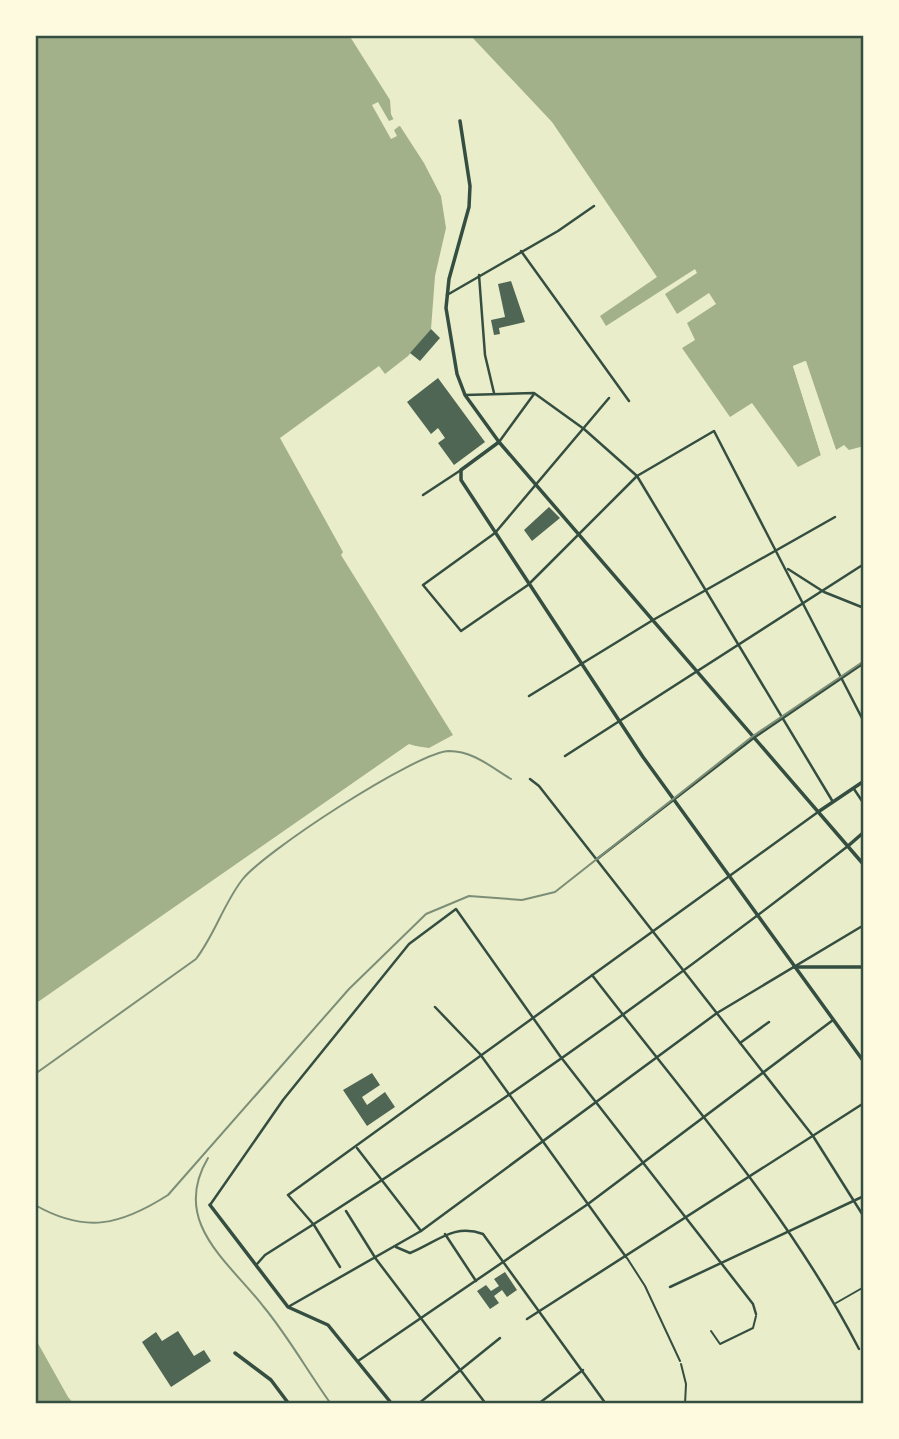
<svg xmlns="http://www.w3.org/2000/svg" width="899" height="1439" font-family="Literata,serif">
<rect width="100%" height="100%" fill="#e9edc9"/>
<g fill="#a3b18a">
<path d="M 35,35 L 349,35 L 390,100 L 391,114 L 397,127 L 400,126 L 424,163 L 441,196 L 446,228 L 435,276 L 431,329 L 408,356 L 385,374 L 379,366 L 280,438 L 343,552 L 341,555 L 453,735 L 429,748 L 408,745 L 35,1005 Z"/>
<path d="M 470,35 L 864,35 L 864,446 L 849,450 L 844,445 L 836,450 L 805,361 L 793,366 L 821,455 L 798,467 L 752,403 L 730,417 L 682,348 L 695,340 L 687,323 L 716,304 L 709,293 L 677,314 L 665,294 L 697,273 L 695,269 L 606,326 L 600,316 L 657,277 L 552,122 Z"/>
<path d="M 35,1338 L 68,1397 L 74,1404 L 35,1404 Z"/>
</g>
<g fill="#e9edc9">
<path d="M 378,102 L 389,121 L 394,119 L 398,127 L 394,130 L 397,136 L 391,139 L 372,105 Z"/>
<path d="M 806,361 L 836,450 L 832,451 L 803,366 L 798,368 L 825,454 L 821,455 L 793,366 Z"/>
<path d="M 409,744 L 432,751 L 409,748 L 35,1008 L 35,1004 Z"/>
</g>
<g fill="#4f6655">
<path d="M 511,281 L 525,322 L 499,328 L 500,334 L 494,335 L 491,320 L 505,317 L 498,284 Z"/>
<path d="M 431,329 L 440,338 L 420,361 L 410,353 Z"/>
<path d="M 438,378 L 485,442 L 454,465 L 438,443 L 445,438 L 438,428 L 431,434 L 407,402 Z"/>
<path d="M 549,507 L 560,518 L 532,541 L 524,530 Z"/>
<path d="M 372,1073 L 380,1085 L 362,1097 L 367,1105 L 385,1092 L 395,1107 L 367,1126 L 343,1090 Z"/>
<path d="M 505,1272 L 517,1290 L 507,1297 L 502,1290 L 494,1296 L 499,1303 L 490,1309 L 477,1291 L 486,1285 L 491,1291 L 499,1286 L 494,1279 Z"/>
<path d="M 178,1331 L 194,1356 L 204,1350 L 211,1361 L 171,1387 L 142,1342 L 156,1332 L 162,1341 Z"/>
</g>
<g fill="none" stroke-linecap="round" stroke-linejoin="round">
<path stroke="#344e41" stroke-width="2" d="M 681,1364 L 686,1384 L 685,1404"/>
<g stroke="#344e41" stroke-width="2">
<path d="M 627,1258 L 645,1286 L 680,1361"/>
<path d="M 836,1303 L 864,1287"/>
<path d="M 711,1331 L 720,1344 L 753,1328 L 756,1316"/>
</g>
<g stroke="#344e41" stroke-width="2.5">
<path d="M 521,251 L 629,401"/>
<path d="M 479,275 L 485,355 L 494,393"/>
<path d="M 447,295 L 558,231 L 594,206"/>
<path d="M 465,395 L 534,393 L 584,429 L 637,476 L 833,802"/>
<path d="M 609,398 L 495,533 L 423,585 L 461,631 L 528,585 L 637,476 L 714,431 L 864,722"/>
<path d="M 499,442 L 534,394"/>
<path d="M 423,495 L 461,470"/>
<path d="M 863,557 L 864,558"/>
<path d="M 788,569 L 824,592 L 864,608"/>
<path d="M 529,696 L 653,620 L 835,517"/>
<path d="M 565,756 L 864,564"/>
<path d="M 530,779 L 539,786 L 813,1136 L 864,1217"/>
<path d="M 854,789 L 864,804"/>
<path d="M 597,859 L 755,737 L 864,663"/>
<path d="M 592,975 C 685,1096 789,1213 859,1349"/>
<path d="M 435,1007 L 480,1054 L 626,1257"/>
<path d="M 740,1043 L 769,1022"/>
<path d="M 357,1148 L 421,1231"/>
<path d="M 210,1205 L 283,1100 L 409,944 L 456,909 L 560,1056 L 753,1304 L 756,1314"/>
<path d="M 346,1211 L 376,1259 L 486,1404"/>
<path d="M 445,1234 L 476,1281"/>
<path d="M 396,1247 L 410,1253 C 437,1242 454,1223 483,1234 L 606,1404"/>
<path d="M 257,1264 L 265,1255 C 465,1130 662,991 848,846"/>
<path d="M 340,1267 L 314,1225 L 288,1195 L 818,812"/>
<path d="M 670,1287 L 864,1196"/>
<path d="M 288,1307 L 421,1231 L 717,1013 L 864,925"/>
<path d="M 527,1319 L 864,1103"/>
<path d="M 358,1361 L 588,1204 L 833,1020"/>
<path d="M 418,1404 L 500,1338"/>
<path d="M 538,1404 L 583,1370"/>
</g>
<g stroke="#344e41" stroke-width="3.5">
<path d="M 818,812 L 864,781"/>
<path d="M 210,1205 L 288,1307 L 328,1325 L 392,1404"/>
<path d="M 235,1353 L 271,1380 L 289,1404"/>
</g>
<g stroke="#344e41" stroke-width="3.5">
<path d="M 460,121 L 470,186 L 469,207 L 449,279 L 446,308 L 457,374 L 465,395 L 499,442 L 864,865"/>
<path d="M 499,442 L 461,470 L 461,480 L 643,757 L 864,1062"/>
<path d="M 848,846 L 864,832"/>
<path d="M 794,967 L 864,967"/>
</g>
<g stroke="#7c8e77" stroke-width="2">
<path d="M 35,1074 L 196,959 C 215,934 223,905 242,880 C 262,853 416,752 449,751 C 473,751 491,767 511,779"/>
<path d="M 208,1158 C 170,1222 229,1262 263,1306 C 288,1336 308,1372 331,1404"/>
<path d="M 35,1205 C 86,1234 121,1225 168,1195 L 349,989 L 426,914 L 469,896 L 522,900 L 555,892 L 753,736 L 864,661"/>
</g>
</g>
<rect width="899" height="1439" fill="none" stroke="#fefae0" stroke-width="74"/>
<rect x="37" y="37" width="825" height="1365" fill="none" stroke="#344e41" stroke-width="2.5"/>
</svg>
